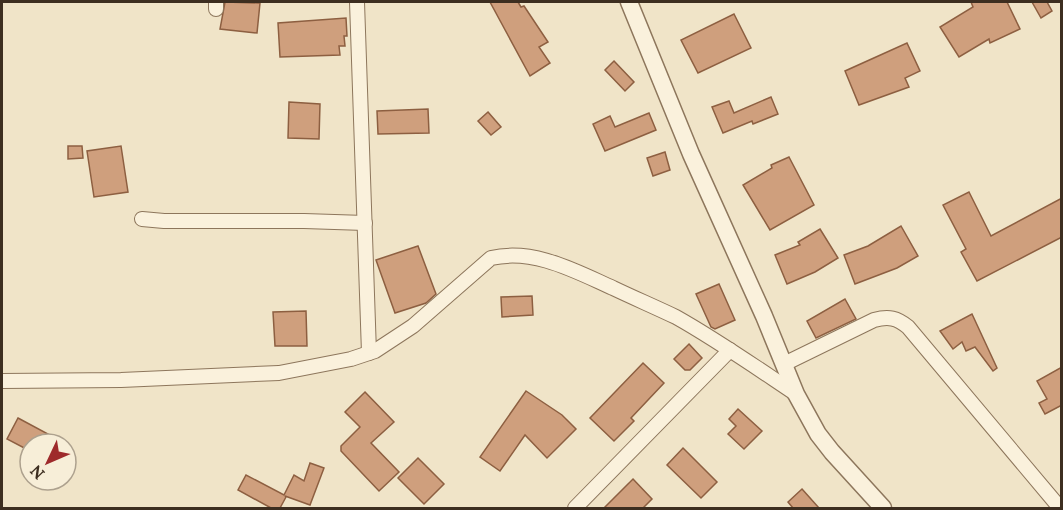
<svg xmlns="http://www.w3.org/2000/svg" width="1063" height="510" font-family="Lora,serif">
<rect width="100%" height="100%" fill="#f0e4c8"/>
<g fill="#cf9f7d" stroke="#8d5f41" stroke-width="1.5">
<path d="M 225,2 L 260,3 L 257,33 L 220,29 Z"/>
<path d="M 490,2 L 518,2 L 521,7 L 524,6 L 548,42 L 539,47 L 550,63 L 530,76 Z"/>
<path d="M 971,2 L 1007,2 L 1020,29 L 990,43 L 989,39 L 959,57 L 940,27 L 973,7 Z"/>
<path d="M 1032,2 L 1047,2 L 1052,11 L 1041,18 Z"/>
<path d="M 734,14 L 751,48 L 698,73 L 681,40 Z"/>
<path d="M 346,18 L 347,36 L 344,36 L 345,46 L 339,46 L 340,55 L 280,57 L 278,23 Z"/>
<path d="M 907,43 L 920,71 L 905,78 L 909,87 L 859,105 L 845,71 Z"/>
<path d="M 614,61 L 634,82 L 625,91 L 605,70 Z"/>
<path d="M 771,97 L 778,114 L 753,124 L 752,121 L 723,133 L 712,107 L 729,101 L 734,113 Z"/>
<path d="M 289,102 L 320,104 L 319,139 L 288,138 Z"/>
<path d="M 428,109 L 429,133 L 378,134 L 377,111 Z"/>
<path d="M 488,112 L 501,127 L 491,135 L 478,121 Z"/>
<path d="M 649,113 L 656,130 L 605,151 L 593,124 L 610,116 L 615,127 Z"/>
<path d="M 68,146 L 82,146 L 83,158 L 68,159 Z"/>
<path d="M 121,146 L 128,192 L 94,197 L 87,151 Z"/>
<path d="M 665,152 L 670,170 L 653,176 L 647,158 Z"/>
<path d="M 789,157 L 814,205 L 770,230 L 743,185 L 772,168 L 771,165 Z"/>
<path d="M 969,192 L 991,236 L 1062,198 L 1062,237 L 977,281 L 961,252 L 966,249 L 943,205 Z"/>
<path d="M 901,226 L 918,256 L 897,268 L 855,284 L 844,255 L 868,246 Z"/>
<path d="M 820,229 L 838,258 L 815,272 L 787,284 L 775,255 L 800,245 L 798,242 Z"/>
<path d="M 418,246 L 436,294 L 426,303 L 395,313 L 376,260 Z"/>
<path d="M 719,284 L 735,320 L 715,329 L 711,327 L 696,294 Z"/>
<path d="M 532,296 L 533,315 L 502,317 L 501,297 Z"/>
<path d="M 845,299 L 856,319 L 816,338 L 807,321 Z"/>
<path d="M 306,311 L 307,346 L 275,346 L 273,312 Z"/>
<path d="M 972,314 L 997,368 L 993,371 L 975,347 L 966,351 L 962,342 L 953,349 L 940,331 Z"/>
<path d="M 689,344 L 702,358 L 690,370 L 685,370 L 674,359 Z"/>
<path d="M 643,363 L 664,383 L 631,418 L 634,421 L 614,441 L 590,418 Z"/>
<path d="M 1062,367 L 1062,405 L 1045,414 L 1039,403 L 1047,399 L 1037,381 Z"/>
<path d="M 526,391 L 562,415 L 576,429 L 547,458 L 525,435 L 500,471 L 480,457 Z"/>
<path d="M 365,392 L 394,422 L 371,443 L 399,472 L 379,491 L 341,451 L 341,446 L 360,427 L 345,412 Z"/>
<path d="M 738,409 L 762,431 L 744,449 L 728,434 L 736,426 L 729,419 Z"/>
<path d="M 18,418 L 48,434 L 43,444 L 30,444 L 30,451 L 7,439 Z"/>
<path d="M 683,448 L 717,482 L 701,498 L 667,465 Z"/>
<path d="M 418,458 L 444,484 L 424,504 L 398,478 Z"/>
<path d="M 310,463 L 324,468 L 310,505 L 285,496 L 286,497 L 280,508 L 271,508 L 238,490 L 246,475 L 284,495 L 294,475 L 304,481 Z"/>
<path d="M 633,479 L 652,499 L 643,508 L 604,508 Z"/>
<path d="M 802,489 L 819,508 L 793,508 L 788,502 Z"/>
</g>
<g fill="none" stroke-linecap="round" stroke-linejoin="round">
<g stroke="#8d765c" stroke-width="16">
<g id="minor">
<path d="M 357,2 L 369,353"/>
<path d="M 216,9 L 216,2"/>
<path d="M 142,219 L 164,221 L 304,221 L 365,223"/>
<path d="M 784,364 L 874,320 C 889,316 897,318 908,327 L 1055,502"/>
<path d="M 2,381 L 121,380 L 279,373 L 351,359 L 375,351 L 413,326 L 491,258 C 534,248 575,271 613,288 C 634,298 655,307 676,317 C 717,340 757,368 796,394"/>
<path d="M 575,508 L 730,350"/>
</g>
</g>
<g stroke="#8d765c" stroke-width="19">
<path id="tertiary" d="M 629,2 L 691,154 L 764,316 L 796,394 L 818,434 L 832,452 L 883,508"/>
</g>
<use href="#minor" stroke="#faf1dc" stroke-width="14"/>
<use href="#tertiary" stroke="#faf1dc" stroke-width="16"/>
</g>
<rect width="1063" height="510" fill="none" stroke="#3d2e20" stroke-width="6"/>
<g transform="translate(48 462) rotate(226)"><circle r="28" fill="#f7eed8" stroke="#ada18e" stroke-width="1.5"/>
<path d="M0-4.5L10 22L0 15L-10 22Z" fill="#9e2a2b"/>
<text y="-9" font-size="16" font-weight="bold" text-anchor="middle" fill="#3d2e20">N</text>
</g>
</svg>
